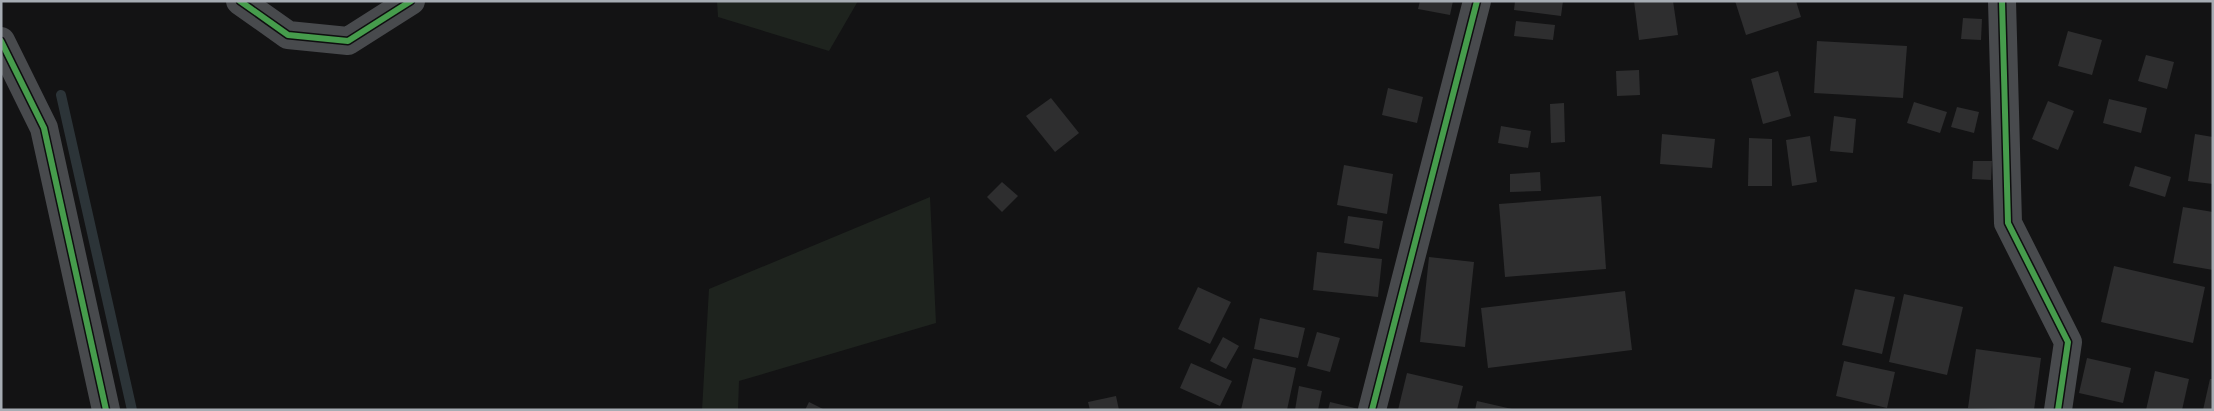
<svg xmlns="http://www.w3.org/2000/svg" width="2214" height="411" font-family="'Titillium Web',sans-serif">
<rect width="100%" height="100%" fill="#131314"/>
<g fill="#1e231e">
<path d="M 717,1 L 858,1 L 829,51 L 718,17 Z"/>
<path d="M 930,197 L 936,323 L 739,381 L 738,410 L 702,410 L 709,289 Z"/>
</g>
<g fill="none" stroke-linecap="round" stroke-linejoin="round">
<path stroke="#2c3438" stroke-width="10" d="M 61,95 L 132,410"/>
</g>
<g fill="#2e2e2f">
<path d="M 1420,1 L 1453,1 L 1450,15 L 1418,9 Z"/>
<path d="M 1515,1 L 1563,1 L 1561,16 L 1514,10 Z"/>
<path d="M 1634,1 L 1673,1 L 1678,35 L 1639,40 Z"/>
<path d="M 1735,1 L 1796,1 L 1801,17 L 1746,35 Z"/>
<path d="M 1963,18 L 1982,19 L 1981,40 L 1961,39 Z"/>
<path d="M 1516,21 L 1555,25 L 1553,40 L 1514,36 Z"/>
<path d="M 2068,31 L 2102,40 L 2092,75 L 2058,66 Z"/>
<path d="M 1817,41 L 1907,46 L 1903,98 L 1814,93 Z"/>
<path d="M 2146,55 L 2174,62 L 2167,89 L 2138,81 Z"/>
<path d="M 1639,70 L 1640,95 L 1617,96 L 1616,71 Z"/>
<path d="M 1778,71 L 1791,116 L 1763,124 L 1751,79 Z"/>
<path d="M 1388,88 L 1423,97 L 1417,123 L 1382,115 Z"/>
<path d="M 1051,98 L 1079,133 L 1055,152 L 1026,116 Z"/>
<path d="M 2109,99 L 2147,108 L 2141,133 L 2103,123 Z"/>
<path d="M 2048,101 L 2074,111 L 2058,150 L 2032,139 Z"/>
<path d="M 1914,102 L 1947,112 L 1940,133 L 1907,123 Z"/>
<path d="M 1564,103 L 1565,142 L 1551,143 L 1550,104 Z"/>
<path d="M 1957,107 L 1979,112 L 1974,133 L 1951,127 Z"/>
<path d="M 1834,116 L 1856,119 L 1853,153 L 1830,151 Z"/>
<path d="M 1501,126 L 1531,131 L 1528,148 L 1498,143 Z"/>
<path d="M 1662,134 L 1715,139 L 1712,168 L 1660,164 Z"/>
<path d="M 2195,134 L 2213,137 L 2213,184 L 2188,181 Z"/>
<path d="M 1810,136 L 1817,182 L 1792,186 L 1786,140 Z"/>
<path d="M 1749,138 L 1772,139 L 1772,186 L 1748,186 Z"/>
<path d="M 1973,161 L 1992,161 L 1991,180 L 1972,179 Z"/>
<path d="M 1344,165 L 1393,174 L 1387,214 L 1337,205 Z"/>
<path d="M 2135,166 L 2171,177 L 2165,197 L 2129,186 Z"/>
<path d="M 1540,172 L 1541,191 L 1510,192 L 1510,174 Z"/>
<path d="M 1002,182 L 1018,196 L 1002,212 L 987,197 Z"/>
<path d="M 1601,196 L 1606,269 L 1505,277 L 1499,204 Z"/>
<path d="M 2183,207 L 2213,212 L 2213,270 L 2173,263 Z"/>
<path d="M 1348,216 L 1383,221 L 1379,249 L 1344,243 Z"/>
<path d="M 1317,252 L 1382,259 L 1378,297 L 1313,290 Z"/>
<path d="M 1429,257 L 1474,262 L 1465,347 L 1420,342 Z"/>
<path d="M 2114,266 L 2205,287 L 2193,343 L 2101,322 Z"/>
<path d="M 1198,287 L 1231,302 L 1210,344 L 1178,329 Z"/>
<path d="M 1855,289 L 1895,297 L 1882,354 L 1842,345 Z"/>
<path d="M 1625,291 L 1632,350 L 1488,368 L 1481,308 Z"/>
<path d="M 1904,294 L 1963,307 L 1947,375 L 1889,362 Z"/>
<path d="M 1260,318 L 1305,328 L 1298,358 L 1254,349 Z"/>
<path d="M 1317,332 L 1340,338 L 1330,372 L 1307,366 Z"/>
<path d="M 1223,337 L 1239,346 L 1226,369 L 1210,361 Z"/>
<path d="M 1976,349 L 2041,358 L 2034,410 L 1968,408 Z"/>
<path d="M 1253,358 L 1296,368 L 1287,410 L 1241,410 Z"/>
<path d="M 2087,358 L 2131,368 L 2123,403 L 2079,393 Z"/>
<path d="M 1844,361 L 1895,372 L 1887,408 L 1836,396 Z"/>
<path d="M 1191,363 L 1232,381 L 1220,406 L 1180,388 Z"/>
<path d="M 2155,371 L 2189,379 L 2182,410 L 2146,410 Z"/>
<path d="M 1407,373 L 1463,386 L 1457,410 L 1398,410 Z"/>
<path d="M 2210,379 L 2213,379 L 2213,410 L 2203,410 Z"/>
<path d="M 1299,386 L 1322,391 L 1318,410 L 1295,410 Z"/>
<path d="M 1116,396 L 1119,410 L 1090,410 L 1088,402 Z"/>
<path d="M 1477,401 L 1512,409 L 1512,410 L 1475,410 Z"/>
<path d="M 809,402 L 825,410 L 805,410 Z"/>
<path d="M 1330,402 L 1359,409 L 1359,410 L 1328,410 Z"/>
</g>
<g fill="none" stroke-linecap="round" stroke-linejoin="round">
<g stroke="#484a4d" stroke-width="28">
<path d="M 240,1 L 288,35 L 348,41 L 411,1"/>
<path d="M 2002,1 L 2008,223 L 2068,342 L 2058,410"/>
<path d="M 1,41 L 44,128 L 106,410"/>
<path d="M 1372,410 L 1477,1"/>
</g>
<g stroke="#0e0e0f" stroke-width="9">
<g id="cycleway">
<path d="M 240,1 L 288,35 L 348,41 L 411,1"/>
<path d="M 2002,1 L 2008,223 L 2068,342 L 2058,410"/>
<path d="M 1,41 L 44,128 L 106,410"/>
<path d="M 1372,410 L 1477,1"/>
</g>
</g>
<use href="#cycleway" stroke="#469c4c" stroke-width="6"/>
</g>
<rect width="2214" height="411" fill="none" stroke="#a6acb3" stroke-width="5"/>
</svg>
